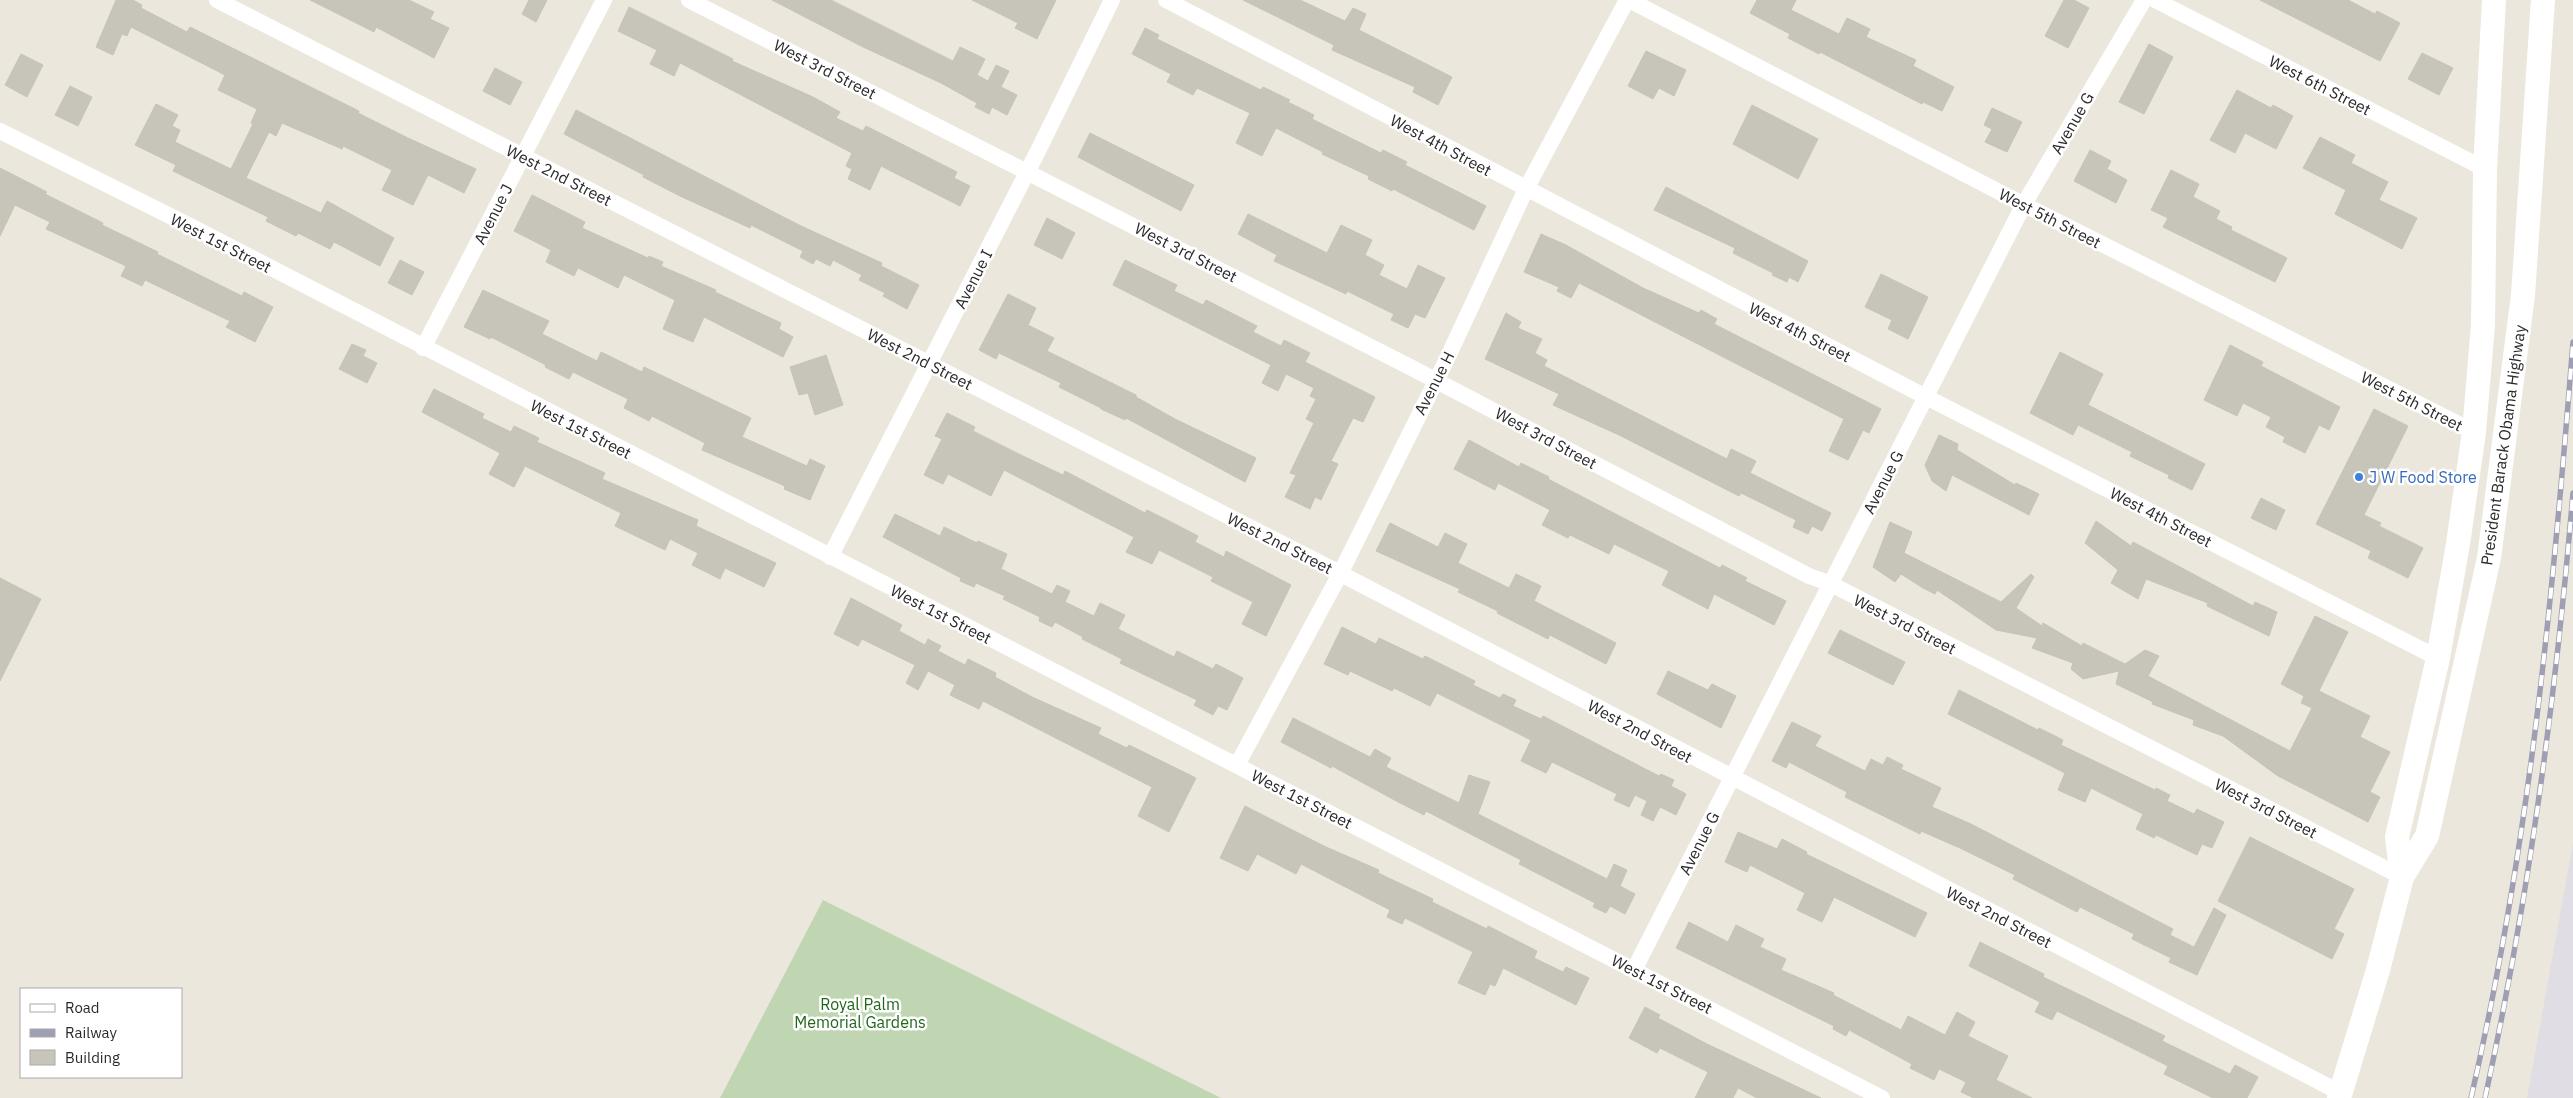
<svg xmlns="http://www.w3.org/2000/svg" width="2573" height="1098" font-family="'IBM Plex Sans',sans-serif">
<rect width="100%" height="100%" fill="#ece7dc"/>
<path fill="#e0dde4" d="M 2573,843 L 2573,1098 L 2527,1098 Z"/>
<path fill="#c0d6b3" d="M 823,900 L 1221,1098 L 720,1098 Z"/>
<g fill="#c7c5ba" stroke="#c7c3b6">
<path d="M 116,0 L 133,0 L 142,5 L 141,8 L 187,32 L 190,27 L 359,111 L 358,113 L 408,138 L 476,169 L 464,193 L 428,175 L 413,205 L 382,190 L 392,170 L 343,146 L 342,149 L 282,123 L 276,136 L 269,132 L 246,178 L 321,213 L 327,201 L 394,238 L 380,266 L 334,242 L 330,249 L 298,233 L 296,236 L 266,221 L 268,217 L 173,171 L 176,165 L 135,145 L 156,104 L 178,115 L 172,126 L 180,130 L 175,142 L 231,169 L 253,124 L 251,123 L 257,109 L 218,90 L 225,75 L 131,27 L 127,36 L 122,34 L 113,55 L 96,47 Z"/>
<path d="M 310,0 L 409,0 L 434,12 L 430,19 L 449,28 L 434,58 L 376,27 L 374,32 Z"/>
<path d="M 529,0 L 547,0 L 536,22 L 522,14 Z"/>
<path d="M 772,0 L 831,0 L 953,61 L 960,47 L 985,59 L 977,75 L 988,81 L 996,65 L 1009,71 L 1001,87 L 1017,95 L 1007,115 L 992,107 L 989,114 L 975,107 L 977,103 L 941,83 L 861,46 Z"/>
<path d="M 972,0 L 1056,0 L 1037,39 L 1015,28 L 1018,23 Z"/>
<path d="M 1243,0 L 1300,0 L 1345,21 L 1353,8 L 1366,14 L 1359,30 L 1452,77 L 1438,105 L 1413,92 L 1415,87 L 1332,50 L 1334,45 Z"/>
<path d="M 1757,0 L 1796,0 L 1791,10 L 1839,34 L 1847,18 L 1870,29 L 1866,37 L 1916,60 L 1913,66 L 1954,87 L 1942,111 L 1923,102 L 1922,104 L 1820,52 L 1819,54 L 1788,38 L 1790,34 L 1750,13 Z"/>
<path d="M 2064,0 L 2074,0 L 2089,8 L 2068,48 L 2045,36 Z"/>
<path d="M 2260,0 L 2348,0 L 2375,14 L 2377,11 L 2400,23 L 2380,61 Z"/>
<path d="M 629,7 L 733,59 L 732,61 L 813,97 L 840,112 L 836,118 L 863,131 L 866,126 L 957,172 L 954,178 L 970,186 L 960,206 L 881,166 L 870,190 L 848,179 L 852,169 L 846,166 L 852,153 L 680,63 L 674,76 L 650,64 L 657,50 L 618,31 Z"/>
<path d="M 1145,28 L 1159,35 L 1157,39 L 1261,90 L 1263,87 L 1290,100 L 1288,102 L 1314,115 L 1312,119 L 1381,153 L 1383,150 L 1407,162 L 1405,165 L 1486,206 L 1474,230 L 1393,189 L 1392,191 L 1368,179 L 1369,176 L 1322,154 L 1323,152 L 1276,128 L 1262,156 L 1236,143 L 1250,113 L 1197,88 L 1193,95 L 1167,82 L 1171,74 L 1132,54 Z"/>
<path d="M 2149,44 L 2173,57 L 2144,114 L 2119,102 Z"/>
<path d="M 1646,51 L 1686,70 L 1674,96 L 1659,88 L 1653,99 L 1628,86 Z"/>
<path d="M 2422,53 L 2453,68 L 2439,95 L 2408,79 Z"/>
<path d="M 21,54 L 43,65 L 27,97 L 5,85 Z"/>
<path d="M 495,68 L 522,82 L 510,105 L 483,91 Z"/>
<path d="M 70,86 L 92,97 L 78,126 L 55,115 Z"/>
<path d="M 2237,90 L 2271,108 L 2273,105 L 2293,116 L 2276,149 L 2245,133 L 2235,153 L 2210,140 Z"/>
<path d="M 1752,105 L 1818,139 L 1798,179 L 1733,144 Z"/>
<path d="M 1992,108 L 2022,122 L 2007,152 L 1985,142 L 1992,129 L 1984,125 Z"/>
<path d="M 576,110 L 801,226 L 882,263 L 881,266 L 919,285 L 907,309 L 883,296 L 885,293 L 859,280 L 862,275 L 833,260 L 830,266 L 816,259 L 813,264 L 800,257 L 803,251 L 751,225 L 750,228 L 680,196 L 643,177 L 644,175 L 564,134 Z"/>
<path d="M 1090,133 L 1194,185 L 1181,211 L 1078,157 Z"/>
<path d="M 2320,137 L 2355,155 L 2351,163 L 2388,182 L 2379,200 L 2417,218 L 2402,249 L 2335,214 L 2346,190 L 2303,168 Z"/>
<path d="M 2090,150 L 2111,161 L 2107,169 L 2127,180 L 2116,203 L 2074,181 Z"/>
<path d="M 0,168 L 47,192 L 45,194 L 103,223 L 102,225 L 158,252 L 157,254 L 242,296 L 244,292 L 273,307 L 255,342 L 226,327 L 230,321 L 145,280 L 142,286 L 121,276 L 126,266 L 46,229 L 50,222 L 15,205 L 0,236 Z"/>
<path d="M 2171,170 L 2199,184 L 2193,197 L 2220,211 L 2216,219 L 2232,227 L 2231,230 L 2287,258 L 2275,282 L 2163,227 L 2168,218 L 2151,210 Z"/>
<path d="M 1666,187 L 1808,261 L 1798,282 L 1789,277 L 1787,282 L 1772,275 L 1773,273 L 1733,253 L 1735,248 L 1654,210 Z"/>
<path d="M 532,195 L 585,222 L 582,228 L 648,258 L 649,256 L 663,262 L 661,266 L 716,290 L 715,292 L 781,323 L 779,329 L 793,337 L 783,357 L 704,317 L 693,342 L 663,329 L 675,300 L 624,275 L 618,288 L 578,268 L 574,276 L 546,262 L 551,250 L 514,231 Z"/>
<path d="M 1248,214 L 1327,253 L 1341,225 L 1372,240 L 1365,255 L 1384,265 L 1379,275 L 1407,289 L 1418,265 L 1445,278 L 1425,318 L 1415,314 L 1408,328 L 1391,320 L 1394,314 L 1347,291 L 1346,294 L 1274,261 L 1277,255 L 1238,234 Z"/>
<path d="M 1047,218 L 1075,233 L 1062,259 L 1034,245 Z"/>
<path d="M 1541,234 L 1566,245 L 1643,288 L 1699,313 L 1701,310 L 1717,319 L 1714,324 L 1881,409 L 1869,433 L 1863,430 L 1848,460 L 1829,451 L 1844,419 L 1579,283 L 1571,298 L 1557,291 L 1559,287 L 1524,272 Z"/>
<path d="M 400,260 L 424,272 L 412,295 L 388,283 Z"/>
<path d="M 1125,260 L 1177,285 L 1174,291 L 1203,305 L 1206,300 L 1257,326 L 1253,332 L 1281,346 L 1284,340 L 1310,353 L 1305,362 L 1375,397 L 1363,422 L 1353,418 L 1331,461 L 1338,464 L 1321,500 L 1315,497 L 1310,509 L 1285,497 L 1296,475 L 1290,473 L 1314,423 L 1306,419 L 1316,399 L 1310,396 L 1314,388 L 1286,374 L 1278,391 L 1262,383 L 1271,365 L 1113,285 Z"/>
<path d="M 1881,274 L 1928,297 L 1908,339 L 1888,329 L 1892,320 L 1865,307 Z"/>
<path d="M 483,290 L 549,321 L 542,334 L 597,361 L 601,352 L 642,372 L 644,367 L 751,418 L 742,437 L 807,466 L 810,459 L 825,466 L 810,500 L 784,489 L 785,486 L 702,450 L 705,443 L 652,416 L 649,421 L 624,408 L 628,399 L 573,372 L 569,379 L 545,367 L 546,365 L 491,337 L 490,339 L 464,327 Z"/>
<path d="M 1008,294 L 1036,308 L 1028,325 L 1054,338 L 1047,351 L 1136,395 L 1136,397 L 1175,419 L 1256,458 L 1245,482 L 1126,418 L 1125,420 L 1101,409 L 1101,408 L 1059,387 L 1061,383 L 999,353 L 996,359 L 979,350 Z"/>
<path d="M 1506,313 L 1521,322 L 1518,328 L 1542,339 L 1535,353 L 1547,360 L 1544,366 L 1727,459 L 1731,449 L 1756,461 L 1750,473 L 1831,513 L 1822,531 L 1812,526 L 1808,534 L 1793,527 L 1796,520 L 1741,493 L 1739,496 L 1619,435 L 1553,405 L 1559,394 L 1485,359 Z"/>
<path d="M 352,344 L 366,350 L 363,356 L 377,363 L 367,383 L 339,369 Z"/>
<path d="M 2230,345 L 2263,362 L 2261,366 L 2340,407 L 2329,430 L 2319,425 L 2305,453 L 2283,442 L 2285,437 L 2266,427 L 2271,417 L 2243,403 L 2237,416 L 2204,400 Z"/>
<path d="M 2060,352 L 2103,374 L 2088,405 L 2205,464 L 2192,490 L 2168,478 L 2169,475 L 2130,456 L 2132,452 L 2078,425 L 2073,435 L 2030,413 Z"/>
<path d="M 826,355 L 843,405 L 815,415 L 808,393 L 799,395 L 790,367 Z"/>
<path d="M 434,389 L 484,414 L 482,418 L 511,432 L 514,426 L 539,438 L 537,442 L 605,473 L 602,479 L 698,520 L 696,526 L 776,563 L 764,587 L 725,568 L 720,579 L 692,565 L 698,553 L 670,539 L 665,550 L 615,526 L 621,513 L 525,466 L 514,487 L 489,474 L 500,453 L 422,412 Z"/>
<path d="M 2374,409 L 2408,426 L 2364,515 L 2381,523 L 2379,526 L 2423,548 L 2408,578 L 2368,558 L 2371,551 L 2316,524 Z"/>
<path d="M 947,413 L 975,427 L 973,431 L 1023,456 L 1063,475 L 1065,471 L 1145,513 L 1147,510 L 1173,523 L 1198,536 L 1195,542 L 1224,557 L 1226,551 L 1291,585 L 1266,636 L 1242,624 L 1253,602 L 1211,581 L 1213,577 L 1159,550 L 1152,564 L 1126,552 L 1134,537 L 1004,470 L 991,496 L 948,474 L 943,484 L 924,475 L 942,439 L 935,436 Z"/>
<path d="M 1939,435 L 1958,444 L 1957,450 L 2015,485 L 2016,483 L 2039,494 L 2029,515 L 1952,475 L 1946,491 L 1932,481 L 1925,465 Z"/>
<path d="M 1469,440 L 1519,467 L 1521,463 L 1549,477 L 1548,479 L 1720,568 L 1722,565 L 1747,578 L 1745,581 L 1786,601 L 1774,625 L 1714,594 L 1708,609 L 1662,585 L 1669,571 L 1614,544 L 1609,554 L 1570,535 L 1568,538 L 1542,525 L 1550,510 L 1498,483 L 1495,490 L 1454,469 Z"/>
<path d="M 2261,498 L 2285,510 L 2276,530 L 2251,518 Z"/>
<path d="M 895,514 L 940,536 L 944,527 L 977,543 L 978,541 L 1007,554 L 1001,569 L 1052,594 L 1057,585 L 1070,591 L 1065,602 L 1094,616 L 1100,603 L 1125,615 L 1118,629 L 1174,657 L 1177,651 L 1213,669 L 1216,664 L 1243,678 L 1227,710 L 1218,706 L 1213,715 L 1194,705 L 1197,700 L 1120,663 L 1122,659 L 1082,639 L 1083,637 L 1055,622 L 1052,627 L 1039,621 L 1040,617 L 1003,599 L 1005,596 L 976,583 L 974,587 L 960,581 L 961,578 L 883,537 Z"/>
<path d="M 2096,521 L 2131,546 L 2133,542 L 2253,606 L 2255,602 L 2277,612 L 2269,636 L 2207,606 L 2208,603 L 2146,579 L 2138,599 L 2111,583 L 2118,570 L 2085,543 Z"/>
<path d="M 1890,522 L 1912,532 L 1904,553 L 2001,602 L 2031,574 L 2034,577 L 2016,608 L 2042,626 L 2043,623 L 2082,646 L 2083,643 L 2125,664 L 2145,650 L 2159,656 L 2148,676 L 2290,751 L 2312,708 L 2301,703 L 2304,696 L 2281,684 L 2315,616 L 2348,632 L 2319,691 L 2370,716 L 2360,737 L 2390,752 L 2370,792 L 2380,797 L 2368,822 L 2278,776 L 2223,736 L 2193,725 L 2194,720 L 2152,704 L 2153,702 L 2116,684 L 2119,671 L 2083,679 L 2071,669 L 2073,663 L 2032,648 L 2037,638 L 1996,630 L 1937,590 L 1935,594 L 1923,588 L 1901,574 L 1895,582 L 1873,567 Z"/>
<path d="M 1390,523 L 1438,547 L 1445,533 L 1467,544 L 1458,563 L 1509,588 L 1516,574 L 1541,586 L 1534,601 L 1616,643 L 1606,664 L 1550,635 L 1548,639 L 1497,613 L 1498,611 L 1458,592 L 1460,589 L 1376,551 Z"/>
<path d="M 0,578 L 41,599 L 0,681 Z"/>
<path d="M 851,598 L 902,625 L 899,631 L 925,645 L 928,639 L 941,646 L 938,651 L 965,665 L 968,659 L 996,673 L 995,677 L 1032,697 L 1101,728 L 1098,734 L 1127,748 L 1129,745 L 1196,778 L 1169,832 L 1138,816 L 1152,787 L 983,701 L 979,709 L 950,695 L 955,685 L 928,671 L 918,690 L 906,683 L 915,665 L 862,639 L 858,646 L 834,634 Z"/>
<path d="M 1342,627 L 1376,644 L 1379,638 L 1423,659 L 1425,656 L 1475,681 L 1473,685 L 1500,698 L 1503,694 L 1516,700 L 1513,706 L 1541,719 L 1543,716 L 1659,776 L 1661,774 L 1674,780 L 1671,786 L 1686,794 L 1676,815 L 1660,807 L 1653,821 L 1641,815 L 1647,801 L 1635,795 L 1629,807 L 1614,800 L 1617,794 L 1552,762 L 1546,773 L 1521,761 L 1531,740 L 1437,693 L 1430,706 L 1394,688 L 1392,691 L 1350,671 L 1348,675 L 1324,664 Z"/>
<path d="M 1840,630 L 1905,662 L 1893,685 L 1828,653 Z"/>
<path d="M 1668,671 L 1708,690 L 1712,684 L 1736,696 L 1721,728 L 1657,694 Z"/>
<path d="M 1959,690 L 2038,730 L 2039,728 L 2063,740 L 2061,745 L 2155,790 L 2156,788 L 2170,795 L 2167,801 L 2194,814 L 2197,809 L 2224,822 L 2212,848 L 2202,844 L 2197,855 L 2156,835 L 2154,838 L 2136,829 L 2143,814 L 2091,788 L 2085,802 L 2058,790 L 2065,773 L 1948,714 Z"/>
<path d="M 1293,718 L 1370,757 L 1375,749 L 1391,758 L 1386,767 L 1459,803 L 1469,775 L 1490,782 L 1478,814 L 1607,879 L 1614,864 L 1627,870 L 1620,886 L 1635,894 L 1625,914 L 1610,906 L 1606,913 L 1593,907 L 1595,903 L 1519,864 L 1521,860 L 1480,839 L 1426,811 L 1424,815 L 1400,803 L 1332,766 L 1331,768 L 1281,742 Z"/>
<path d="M 1792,722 L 1821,736 L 1815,746 L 1865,771 L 1871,759 L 1883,765 L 1887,757 L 1903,765 L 1901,769 L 1941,788 L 1932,807 L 1971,824 L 2173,929 L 2170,935 L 2194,947 L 2214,908 L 2226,915 L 2197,975 L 2169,962 L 2171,958 L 2132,939 L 2134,934 L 2080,907 L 2077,912 L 2013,879 L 2015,875 L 1960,848 L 1921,831 L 1920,834 L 1845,797 L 1847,792 L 1789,762 L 1786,768 L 1772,761 Z"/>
<path d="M 1245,806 L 1326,847 L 1379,870 L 1378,873 L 1433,899 L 1432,902 L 1487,929 L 1488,926 L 1537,951 L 1534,958 L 1563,972 L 1566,967 L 1589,978 L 1576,1005 L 1503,968 L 1495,986 L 1490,984 L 1485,995 L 1458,983 L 1473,952 L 1405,918 L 1402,924 L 1387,917 L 1390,910 L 1301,864 L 1296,874 L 1257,854 L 1248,871 L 1220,858 Z"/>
<path d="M 1738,832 L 1777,849 L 1782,839 L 1807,852 L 1806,854 L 1927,913 L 1915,937 L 1834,897 L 1822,922 L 1797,910 L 1805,893 L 1750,865 L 1747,872 L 1725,862 Z"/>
<path d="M 2250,837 L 2354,889 L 2334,929 L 2344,934 L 2332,959 L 2218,901 Z"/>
<path d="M 1689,922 L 1728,942 L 1736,925 L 1764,939 L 1760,947 L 1786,959 L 1781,970 L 1834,993 L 1833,995 L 1901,1030 L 1908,1016 L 1945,1035 L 1957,1012 L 1975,1022 L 1968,1036 L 2008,1056 L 1996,1080 L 2032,1098 L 1974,1098 L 1961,1092 L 1966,1082 L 1939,1069 L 1934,1080 L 1910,1068 L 1912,1064 L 1849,1030 L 1846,1036 L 1833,1029 L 1834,1026 L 1676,948 Z"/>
<path d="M 1980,942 L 2044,974 L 2043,977 L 2165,1036 L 2162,1041 L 2230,1074 L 2235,1065 L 2258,1077 L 2247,1098 L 2213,1098 L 2164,1074 L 2168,1066 L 2112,1038 L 2057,1011 L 2052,1020 L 2035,1012 L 2040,1002 L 1969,966 Z"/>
<path d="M 1645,1007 L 1660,1015 L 1658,1018 L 1707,1044 L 1821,1098 L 1757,1098 L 1738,1088 L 1733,1098 L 1695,1098 L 1708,1072 L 1660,1048 L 1657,1053 L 1629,1038 Z"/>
</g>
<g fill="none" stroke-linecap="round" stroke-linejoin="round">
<g stroke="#fff" stroke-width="16">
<path d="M 217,0 L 1318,562 L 2341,1093"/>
<path d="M 689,0 L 1412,368 L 1809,576 L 1829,583 L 2402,877"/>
<path d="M 1166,0 L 1926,397 L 2438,658"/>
<path d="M 1629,0 L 2007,196 L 2474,432"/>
<path d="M 2155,0 L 2485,169"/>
<path d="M 0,131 L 190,226 L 1882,1098"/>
<path d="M 423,348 L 604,0"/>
<path d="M 830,557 L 1038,151 L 1112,0"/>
<path d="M 1237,765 L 1340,574 L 1446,361 L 1526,189 L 1627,0"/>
<path d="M 1634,970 L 2024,204 L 2144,0"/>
</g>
<g stroke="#fff" stroke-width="24">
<path d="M 2402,877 L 2397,837 L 2438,658 L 2458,544 L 2474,432 L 2483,325 L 2485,169 L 2494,0"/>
<path d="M 2339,1098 L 2378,970 L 2402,877 L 2427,836 L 2489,558 L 2523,295 L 2543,0"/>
</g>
<g stroke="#9f9fb4" stroke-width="5.5">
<g id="rail">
<path d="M 2471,1098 C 2529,847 2553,598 2573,342"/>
<path d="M 2485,1098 C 2529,898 2556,697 2573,493"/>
</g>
</g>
<use href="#rail" stroke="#fff" stroke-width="4" stroke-dasharray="11" stroke-linecap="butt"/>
</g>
<circle fill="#3f7fe0" stroke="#fff" stroke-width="2" cx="2359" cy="477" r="5"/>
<g text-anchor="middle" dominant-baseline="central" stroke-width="5" stroke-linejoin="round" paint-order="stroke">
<g font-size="16" fill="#2a2a2a" stroke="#fff">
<text transform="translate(825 69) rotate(27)">West 3rd Street</text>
<text transform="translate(2320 85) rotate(27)">West 6th Street</text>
<text transform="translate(2072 123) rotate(-60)">Avenue G</text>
<text transform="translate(1441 145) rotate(28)">West 4th Street</text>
<text transform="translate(559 175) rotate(27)">West 2nd Street</text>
<text transform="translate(493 214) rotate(-63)">Avenue J</text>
<text transform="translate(2050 218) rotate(27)">West 5th Street</text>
<text transform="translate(221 243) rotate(27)">West 1st Street</text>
<text transform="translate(1186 252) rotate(27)">West 3rd Street</text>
<text transform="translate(973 279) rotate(-63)">Avenue I</text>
<text transform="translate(1800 332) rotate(27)">West 4th Street</text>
<text transform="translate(920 359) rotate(27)">West 2nd Street</text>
<text transform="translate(1434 383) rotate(-63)">Avenue H</text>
<text transform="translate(2412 401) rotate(27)">West 5th Street</text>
<text transform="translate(581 429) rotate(27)">West 1st Street</text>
<text transform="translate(1546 438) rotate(28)">West 3rd Street</text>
<text transform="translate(2503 445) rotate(-82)">President Barack Obama Highway</text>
<text transform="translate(1883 482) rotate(-63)">Avenue G</text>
<text transform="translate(2161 517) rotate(27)">West 4th Street</text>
<text transform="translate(1280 543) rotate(27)">West 2nd Street</text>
<text transform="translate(941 614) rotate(27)">West 1st Street</text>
<text transform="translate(1905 624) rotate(27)">West 3rd Street</text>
<text transform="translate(1640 731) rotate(28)">West 2nd Street</text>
<text transform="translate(1302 799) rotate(27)">West 1st Street</text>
<text transform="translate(2266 808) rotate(27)">West 3rd Street</text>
<text transform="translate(1699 843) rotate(-63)">Avenue G</text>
<text transform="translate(1999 917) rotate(27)">West 2nd Street</text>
<text transform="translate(1662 984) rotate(27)">West 1st Street</text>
</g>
<g font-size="16" fill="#366cbe" stroke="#fff" text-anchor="start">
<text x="2369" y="477">J W Food Store</text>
</g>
<g font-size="16" fill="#21671a" stroke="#fff">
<text x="860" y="1004">Royal Palm<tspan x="860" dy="18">Memorial Gardens</tspan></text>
</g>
</g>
<rect x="20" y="988" width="162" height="90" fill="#ffffff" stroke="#aaaaaa"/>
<rect x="30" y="1004" width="25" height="8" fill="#ffffff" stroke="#aaaaaa"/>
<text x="65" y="1013" font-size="15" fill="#2a2a2a">Road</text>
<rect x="30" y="1029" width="25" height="8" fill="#9f9fb4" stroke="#aaaaaa"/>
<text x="65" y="1038" font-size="15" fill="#2a2a2a">Railway</text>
<rect x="30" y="1050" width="25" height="15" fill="#c7c5ba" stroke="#aaaaaa"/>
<text x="65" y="1063" font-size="15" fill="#2a2a2a">Building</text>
</svg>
